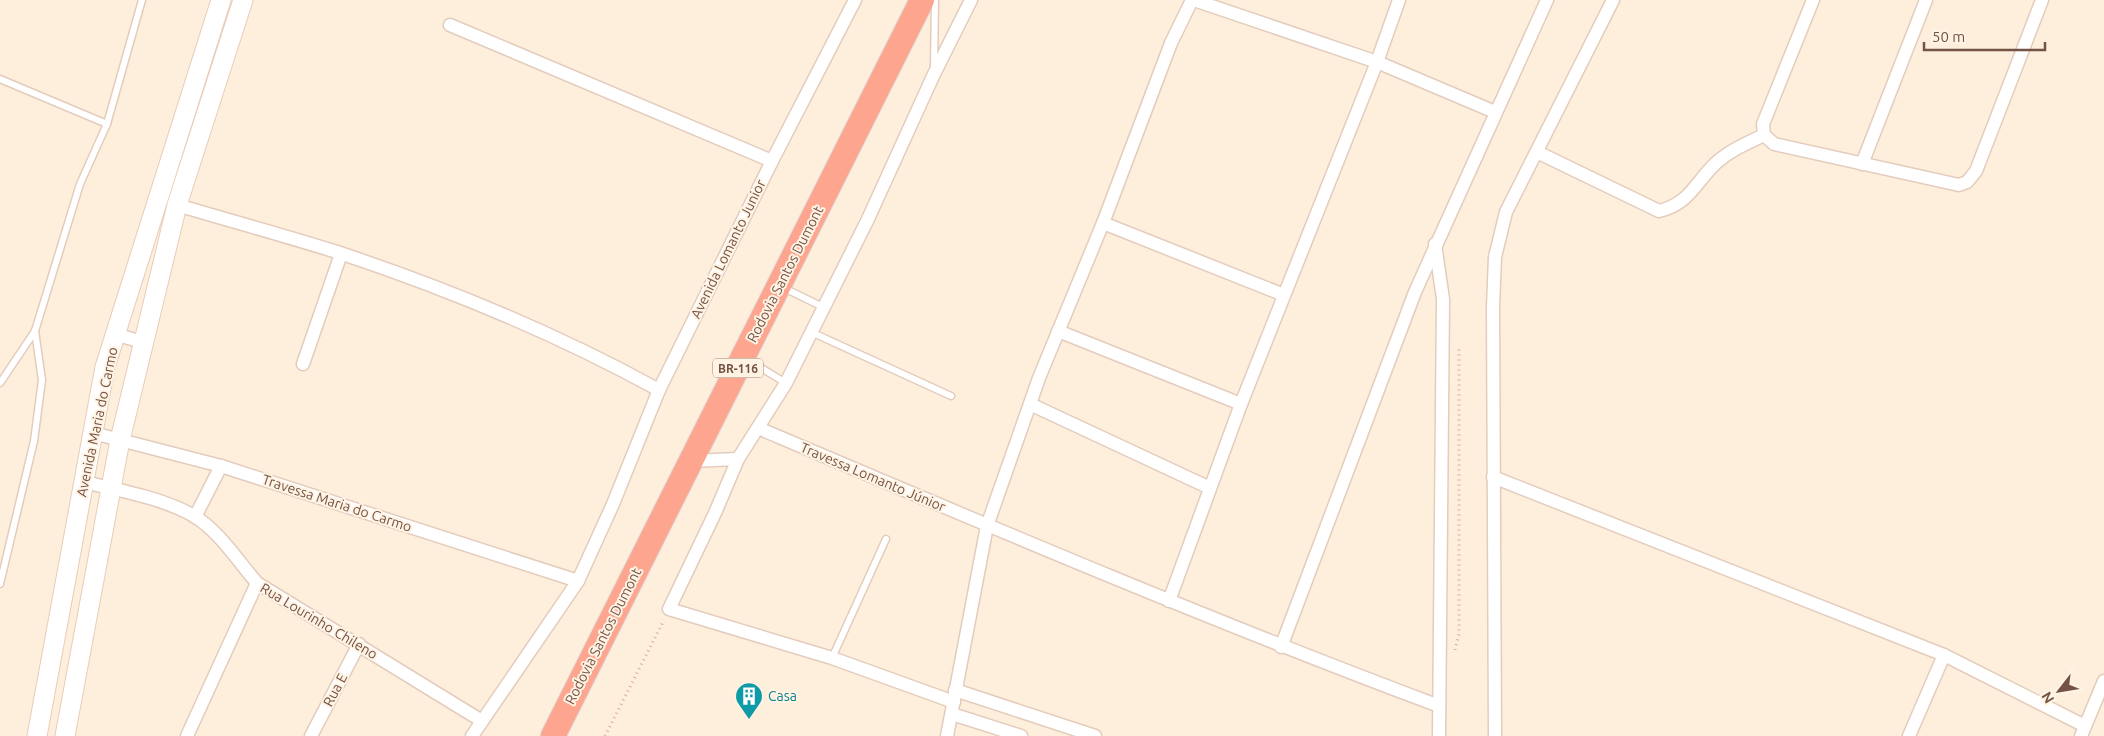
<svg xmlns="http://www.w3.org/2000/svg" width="2104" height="736" font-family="Ubuntu,sans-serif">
<rect width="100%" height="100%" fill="#feefdd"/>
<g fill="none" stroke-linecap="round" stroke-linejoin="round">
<g stroke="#e4ccbc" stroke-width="9">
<g id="lane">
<path d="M 934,67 L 935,0"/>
<path d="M 0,79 L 107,124 L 80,184 L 35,331 L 0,383"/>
<path d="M 107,124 L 142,0"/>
<path d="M 784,288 L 823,307"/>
<path d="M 811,332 L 951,396"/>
<path d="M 746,359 L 786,383"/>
<path d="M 0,584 L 34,441 L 42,380 L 35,331"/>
<path d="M 832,658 L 886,539"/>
</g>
</g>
<g stroke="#e4ccbc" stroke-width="15">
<g id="street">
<path d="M 1194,0 L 1377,62 L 1495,112"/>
<path d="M 1813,0 L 1763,124 L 1764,135 L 1774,144 L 1959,185 L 1967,182 L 1976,171 L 2042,0"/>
<path d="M 450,25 L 772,161"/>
<path d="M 1537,152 L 1659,211 C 1690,204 1696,181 1717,162 C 1731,150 1747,143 1764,135"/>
<path d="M 1862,164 L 1926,0"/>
<path d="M 177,205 C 231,221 286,236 340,253 C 448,289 559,335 659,390"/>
<path d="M 1103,223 L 1284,295"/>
<path d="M 1435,244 L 1443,299 L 1439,736"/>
<path d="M 1058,331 L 1241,404"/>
<path d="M 115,334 L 145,343"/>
<path d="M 303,364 L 341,254"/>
<path d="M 1032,405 L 1210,488"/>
<path d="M 758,428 C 984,524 1209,620 1439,706"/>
<path d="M 93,433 L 221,466 L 578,581"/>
<path d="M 691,461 L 738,459"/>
<path d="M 1493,477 L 1944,655 L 2085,726"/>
<path d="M 84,482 C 118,490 163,498 194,516 C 219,531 238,561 257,583 L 482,721"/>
<path d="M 195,517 L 221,466"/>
<path d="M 1169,601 L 1241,404 L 1377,62 L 1399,0"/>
<path d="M 1281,647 L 1415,292 L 1547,0"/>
<path d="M 955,690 L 1095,736"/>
<path d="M 954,702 L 832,658 L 669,609 L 715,513 L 738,459 L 786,383 L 868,219 L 934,74 L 971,0"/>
<path d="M 952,714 L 1021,736"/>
<path d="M 187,736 L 257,583"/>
<path d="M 311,736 L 359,644"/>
<path d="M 472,736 L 578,581 L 613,504 L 659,390 L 772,161 L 855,0"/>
<path d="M 947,736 L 987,526 L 1039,378 L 1103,223 L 1171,43 L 1192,0"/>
<path d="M 1495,736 L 1493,307 L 1495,257 L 1506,212 L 1613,0"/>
<path d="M 1909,736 L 1944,655"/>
<path d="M 2081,736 L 2104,681"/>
</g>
</g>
<g stroke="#e9ccb8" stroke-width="21">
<g id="secondary">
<path d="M 37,736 L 105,367 L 221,0"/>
<path d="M 65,736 L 120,440 L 177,205 L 243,0"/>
</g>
</g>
<g stroke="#ded5d2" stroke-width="26">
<path id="highway" d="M 553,736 L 922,0"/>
</g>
<g stroke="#d9ac96" stroke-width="3" stroke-dasharray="1 4" stroke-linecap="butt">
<path d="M 1455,650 L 1459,634 L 1459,347"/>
<path d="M 605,736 L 664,620"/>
</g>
<use href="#lane" stroke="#fff" stroke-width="6"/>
<use href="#street" stroke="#fff" stroke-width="12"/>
<use href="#secondary" stroke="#fff" stroke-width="19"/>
<use href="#highway" stroke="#fda58f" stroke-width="24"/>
</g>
<defs>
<g id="building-pin" transform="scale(1.4375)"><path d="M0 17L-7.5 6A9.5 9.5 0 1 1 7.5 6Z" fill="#0f9aa8" stroke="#fff3e4"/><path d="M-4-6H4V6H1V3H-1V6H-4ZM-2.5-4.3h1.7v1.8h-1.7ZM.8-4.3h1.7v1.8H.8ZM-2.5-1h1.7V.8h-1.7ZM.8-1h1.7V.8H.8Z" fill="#fff"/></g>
</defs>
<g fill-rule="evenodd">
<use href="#building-pin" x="749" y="696"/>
</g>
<g text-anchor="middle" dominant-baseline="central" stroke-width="4" stroke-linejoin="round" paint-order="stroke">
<rect fill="#fff3e4" stroke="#9e8274" stroke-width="1" x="713" y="358.5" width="50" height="19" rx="4"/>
<g font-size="12" font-weight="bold" fill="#745244">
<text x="738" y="368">BR-116</text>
</g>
<g font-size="14" fill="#745244" stroke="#fff3e4">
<text transform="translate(728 249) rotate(-64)">Avenida Lomanto Junior</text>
<text transform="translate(785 274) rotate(-63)">Rodovia Santos Dumont</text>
<text transform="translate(97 422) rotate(-78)">Avenida Maria do Carmo</text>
<text transform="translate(873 477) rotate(23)">Travessa Lomanto Júnior</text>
<text transform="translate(337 503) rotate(18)">Travessa Maria do Carmo</text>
<text transform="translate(319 621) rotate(31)">Rua Lourinho Chileno</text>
<text transform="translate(603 636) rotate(-63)">Rodovia Santos Dumont</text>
<text transform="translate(335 690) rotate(-62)">Rua E</text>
</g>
<g font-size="14" fill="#0d838f" stroke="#fff3e4" text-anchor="start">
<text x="768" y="696">Casa</text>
</g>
</g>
<g transform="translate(2059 691) rotate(239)" stroke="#fff3e4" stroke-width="4" paint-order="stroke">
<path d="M0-4L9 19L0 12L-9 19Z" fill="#745244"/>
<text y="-8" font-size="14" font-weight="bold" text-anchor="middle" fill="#745244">N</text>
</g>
<path d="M1924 42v8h121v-8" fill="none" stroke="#745244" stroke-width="2.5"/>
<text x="1932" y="42" font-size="15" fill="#745244" stroke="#fff3e4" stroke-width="4" paint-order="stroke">50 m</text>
</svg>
